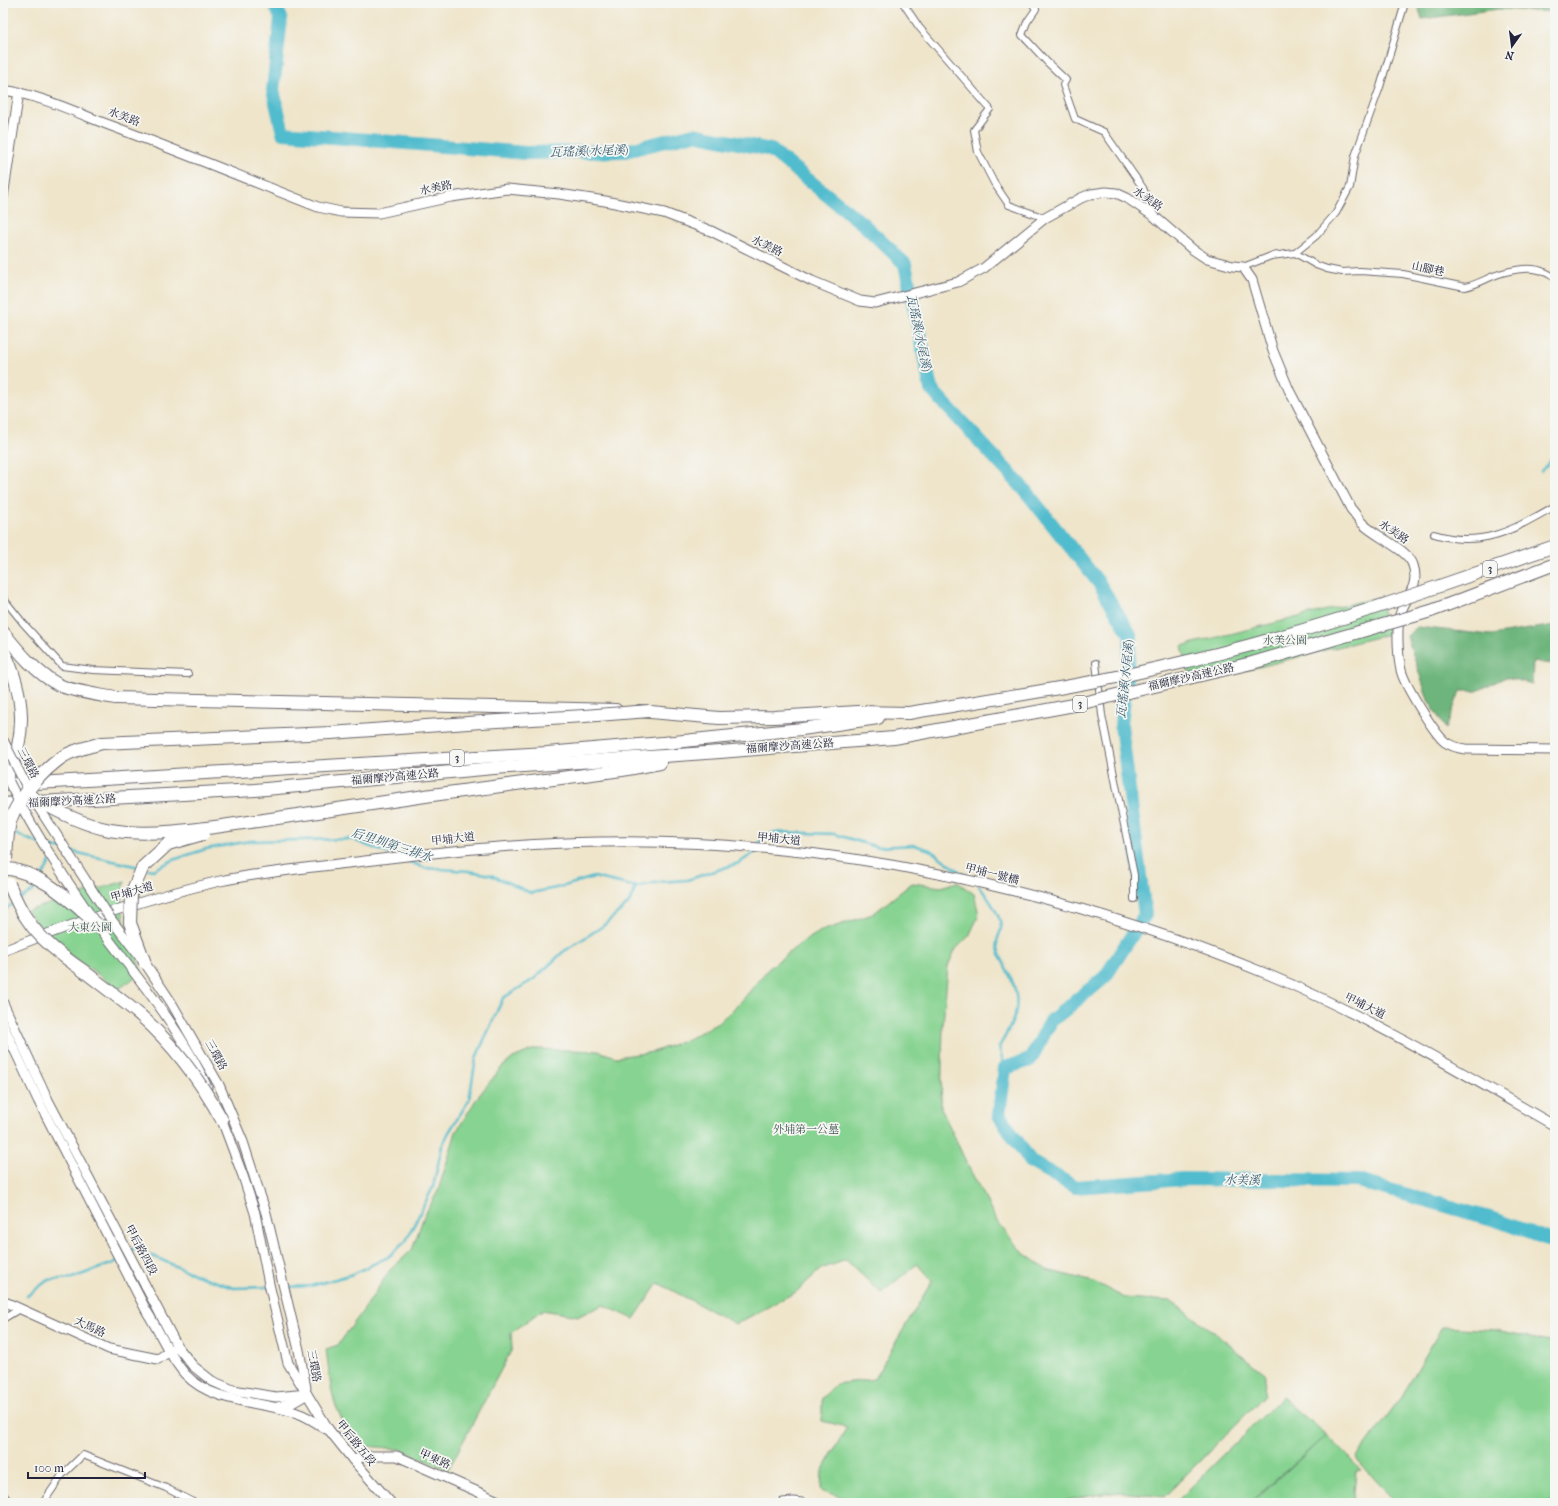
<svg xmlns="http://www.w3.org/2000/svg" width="1558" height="1506" font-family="'IM FELL French Canon','Noto Serif TC',serif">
<rect width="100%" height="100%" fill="#f6f6f2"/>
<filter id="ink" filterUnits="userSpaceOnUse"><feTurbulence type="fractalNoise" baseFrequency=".025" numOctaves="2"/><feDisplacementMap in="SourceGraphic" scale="8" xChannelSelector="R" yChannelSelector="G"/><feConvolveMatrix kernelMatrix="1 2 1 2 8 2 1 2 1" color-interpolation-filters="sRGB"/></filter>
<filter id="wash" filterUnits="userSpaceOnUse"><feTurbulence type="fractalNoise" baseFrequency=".012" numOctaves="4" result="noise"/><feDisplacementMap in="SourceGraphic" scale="16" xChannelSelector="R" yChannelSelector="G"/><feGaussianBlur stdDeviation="0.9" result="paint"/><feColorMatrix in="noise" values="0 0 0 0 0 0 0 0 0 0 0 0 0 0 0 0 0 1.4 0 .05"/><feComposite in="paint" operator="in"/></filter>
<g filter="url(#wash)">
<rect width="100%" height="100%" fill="#efe5cb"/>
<g fill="#87d391" stroke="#547a66">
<path d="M 1379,597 L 1389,634 L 1192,684 L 1182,646 Z"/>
<path d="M 125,881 C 116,913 131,942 142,972 L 119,989 L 63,950 L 26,911 Z"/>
<path d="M 957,882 L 974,894 L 979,915 L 969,936 L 955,950 L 948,966 L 943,1024 L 941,1108 L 968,1166 L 998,1223 L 1022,1252 L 1047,1270 L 1094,1282 L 1125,1298 L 1170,1301 L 1194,1317 L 1232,1347 L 1266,1375 L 1265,1395 L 1164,1497 L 1120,1492 L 1094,1495 L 1054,1503 L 856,1503 L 821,1490 L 822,1471 L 847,1427 L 822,1421 L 822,1398 L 836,1384 L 874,1379 L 932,1281 L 917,1264 L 881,1293 L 846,1260 L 821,1269 L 796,1292 L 736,1324 L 658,1283 L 634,1319 L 603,1305 L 579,1316 L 542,1310 L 511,1333 L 512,1349 L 448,1470 L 400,1449 L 366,1446 L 343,1422 L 335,1404 L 331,1388 L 326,1349 L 338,1345 L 365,1308 L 390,1270 L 412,1250 L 424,1216 L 438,1191 L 456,1132 L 477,1098 L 501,1068 L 513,1058 L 535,1049 L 598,1051 L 616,1057 L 653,1052 L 686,1040 L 718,1023 L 740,1003 L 769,968 L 800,944 L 821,931 L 873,914 L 912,883 L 941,887 Z"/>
<path d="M 1442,1327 L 1496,1330 L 1555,1342 L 1555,1503 L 1396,1503 L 1356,1458 L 1402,1396 Z"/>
<path d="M 1282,1397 L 1326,1435 L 1250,1503 L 1190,1503 L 1177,1501 Z"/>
<path d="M 1326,1435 L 1361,1470 L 1356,1471 L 1353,1503 L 1252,1503 Z"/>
</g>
<g fill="#6db57b" stroke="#486c5b">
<path d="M 1417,3 L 1555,3 L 1555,12 L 1499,9 L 1422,19 Z"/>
<path d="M 1555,625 L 1555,664 L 1533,662 L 1532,684 L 1506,677 L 1477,691 L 1460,691 L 1446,729 L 1428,700 L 1407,636 L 1417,627 L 1491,635 Z"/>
</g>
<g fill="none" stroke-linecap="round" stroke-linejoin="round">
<g stroke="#51bccd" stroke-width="2.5">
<path d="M 1541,471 L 1555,456"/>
<path d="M 11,832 L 40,844"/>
<path d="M 758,845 L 763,836 L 776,832 L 834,834 L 877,847 L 914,845 L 930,850 L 967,877"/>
<path d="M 48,846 L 63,849"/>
<path d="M 70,851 L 139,867"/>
<path d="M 403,859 L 425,868 L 469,871 L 491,875 L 531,893 L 561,887 L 594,877 L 636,887 L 659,882 L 687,880 L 739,863 L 754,853 L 756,850"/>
<path d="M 148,869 L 153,870 L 173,860 L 206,849 L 250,841 L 351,839 L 389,854"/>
<path d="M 42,877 L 51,860"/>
<path d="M 979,886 C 986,895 1001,915 1001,927 C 1002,932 996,938 997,944 C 999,956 1005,965 1010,976 C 1024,1006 1014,1021 999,1047 L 1005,1068"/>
<path d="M 20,899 L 34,890 L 38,883"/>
<path d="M 3,911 L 14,903"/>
<path d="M 286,1287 L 311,1286 L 353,1274 L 388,1257 L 406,1241 L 433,1187 L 442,1146 L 449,1132 L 469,1100 L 476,1058 L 503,998 L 534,979 L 563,952 L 603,926 L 629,903 L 636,887"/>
<path d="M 27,1296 L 48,1280 L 72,1278 L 114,1263 L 134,1248 L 196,1275 L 234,1288 L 267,1287"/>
</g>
<path stroke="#51bccd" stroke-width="14" d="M 274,3 L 281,18 L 273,90 L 283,133 L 526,153 L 625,151 L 694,134 L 771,150 L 863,224 L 905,264 L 931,389 L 1024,489 L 1099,583 L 1131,636 L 1121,725 L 1145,915 L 1105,977 L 1051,1021 L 1030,1060 L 1005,1068 L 999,1115 L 1031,1162 L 1075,1187 L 1184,1179 L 1358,1181 L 1496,1220 L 1555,1242"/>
</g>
</g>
<g filter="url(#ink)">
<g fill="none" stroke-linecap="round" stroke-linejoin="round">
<g stroke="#6a666d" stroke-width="8">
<g id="street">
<path d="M 903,3 L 919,27 L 990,109 L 974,130 L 978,152 L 994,183 L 1009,205 L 1045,218"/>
<path d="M 1032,3 L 1036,9 L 1027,22 L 1022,35 L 1047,62 L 1066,80 L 1063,85 L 1075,119 L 1104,132 L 1143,188 L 1154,216"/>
<path d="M 1295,253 L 1316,265 L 1327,269 L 1342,272 L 1360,271 L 1403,274 L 1465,287 C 1475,285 1482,281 1491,277 C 1505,271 1530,265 1544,272 C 1548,273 1552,276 1555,278"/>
<path d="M 1243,267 L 1271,256 L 1295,253 L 1316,236 L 1336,213 L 1350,187 L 1355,156 L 1380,87 L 1405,3"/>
<path d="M 1434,534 C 1483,549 1514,529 1555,506"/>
<path d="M 3,598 L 23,623 L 62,666 L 93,670 L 188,674"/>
<path d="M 1096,663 L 1102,715 L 1134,875 L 1134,899"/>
<path d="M 3,1319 L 21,1308"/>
<path d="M 3,1494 L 10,1503"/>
<path d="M 43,1503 L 62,1475 L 83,1455 L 166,1488 L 195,1503"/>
</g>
</g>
<g stroke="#6a666d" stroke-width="11">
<g id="secondary">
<path d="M 3,90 C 40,95 75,112 109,125 C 179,151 249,180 318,207 L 341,212 L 379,213 L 451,197 L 507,189 L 559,194 L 605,201 L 664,213 L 711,231 L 812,281 L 860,301 L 875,303 L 958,282 L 984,268 L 1045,218 L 1081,198 L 1091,194 L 1106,192 L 1116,193 L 1127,198 L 1155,217 L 1192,249 L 1207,259 L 1233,266 L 1243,267 L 1252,280 L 1273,351 L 1289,390 L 1351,509 C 1355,513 1358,519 1362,523 C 1374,536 1408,549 1413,565 C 1421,589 1402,599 1399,619 C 1397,631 1398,658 1401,670 C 1404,684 1434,733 1445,742 C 1451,746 1458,748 1465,749 L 1555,750"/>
<path d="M 3,197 L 19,92"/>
<path d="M 97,924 C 136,976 180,1027 207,1087"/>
<path d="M 3,951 C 74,923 145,898 220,881 C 273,870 327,866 381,859 C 455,850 526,843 600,842 C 826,838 1059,888 1267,974 C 1368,1016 1461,1072 1555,1126"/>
<path d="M 145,963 L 171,1002 L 219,1085 L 243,1142 L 266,1213 L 299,1350 L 306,1388"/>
<path d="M 3,1003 L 48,1100 L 177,1346 L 193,1366 L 212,1381 L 233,1390 L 276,1397 L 307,1394"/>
<path d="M 3,1025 L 38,1100 L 147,1312 C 160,1332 169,1356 185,1374 C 213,1404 261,1401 297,1413 C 307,1416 317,1423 326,1429"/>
<path d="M 220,1115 L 243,1176 L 255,1213 L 269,1284 L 288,1363 L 329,1430 L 353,1460 L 391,1503"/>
<path d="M 3,1301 L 109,1349 L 158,1359 L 173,1349"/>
<path d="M 277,1407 L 292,1403 L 304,1396"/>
<path d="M 353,1460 L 367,1456 L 397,1456 L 503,1503"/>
<path d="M 783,1503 L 793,1502 L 802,1503"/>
</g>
</g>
<g stroke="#6a666d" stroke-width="14">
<g id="highway">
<path d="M 1425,591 L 1555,546"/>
<path d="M 1431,611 L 1555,564"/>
<path d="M 3,632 C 19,652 36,673 59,685 C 71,691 100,695 115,698 L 616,710"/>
<path d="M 3,649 C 25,695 29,738 3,784"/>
<path d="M 639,711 L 719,718 L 774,717 L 858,712 L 909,713"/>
<path d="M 3,785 L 547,753 L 674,742 L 802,729 L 878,718"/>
<path d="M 3,804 L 255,790 L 494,768 L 720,752"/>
<path d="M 264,820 L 432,795 L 622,770 L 660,763"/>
</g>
</g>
<use href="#street" stroke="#fff" stroke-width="6"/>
<use href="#secondary" stroke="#fff" stroke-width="9"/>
<use href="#highway" stroke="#fff" stroke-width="12"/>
<g stroke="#6a666d" stroke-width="11" stroke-linecap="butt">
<g id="secondary-bridge">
<path d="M 3,740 L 32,797 L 110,918 L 140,957"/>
<path d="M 9,782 C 32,829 60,871 89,913"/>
</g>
</g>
<g stroke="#6a666d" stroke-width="14" stroke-linecap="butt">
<g id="highway-bridge">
<path d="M 909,713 C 992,699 1076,687 1158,668 C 1248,648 1338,621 1425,591"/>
<path d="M 720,752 L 894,738 L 1074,705 L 1252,663 L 1431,611"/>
<path d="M 32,797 C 56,811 83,825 110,830 C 156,838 219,826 264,820"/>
<path d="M 6,859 C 7,847 7,834 10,822 C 16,800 45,768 64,756 C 76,749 89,747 102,743 L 331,733 L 481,722 L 584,716 L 649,711"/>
<path d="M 3,868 C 42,872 69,900 97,924"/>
<path d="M 9,884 C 14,896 19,908 27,919 C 41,941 64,957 85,972 C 103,986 122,1000 140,1015 C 174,1045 200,1080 222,1120"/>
<path d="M 145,963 L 130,923 L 131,894 L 143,867 L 168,844 L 203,834"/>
</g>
</g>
<use href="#secondary-bridge" stroke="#fff" stroke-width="9"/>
<use href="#highway-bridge" stroke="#fff" stroke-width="12"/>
</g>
</g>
<g text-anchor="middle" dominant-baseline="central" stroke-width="3.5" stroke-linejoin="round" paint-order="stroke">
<g fill="#f6f6f2" stroke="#626272" stroke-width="1">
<rect x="1483" y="561" width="14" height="16" rx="3"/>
<rect x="1073" y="696" width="14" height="16" rx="3"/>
<rect x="450" y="750" width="14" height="16" rx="3"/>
</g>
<g font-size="10" font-weight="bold" fill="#22223b">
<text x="1490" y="569">3</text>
<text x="1080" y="704">3</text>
<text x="457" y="758">3</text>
</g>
<g font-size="11" fill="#22223b" stroke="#f6f6f2">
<text transform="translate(124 117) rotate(21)">水美路</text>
<text transform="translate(436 188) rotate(-12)">水美路</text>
<text transform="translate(1148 199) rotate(35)">水美路</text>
<text transform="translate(767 246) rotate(26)">水美路</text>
<text transform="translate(1428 269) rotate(12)">山腳巷</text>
<text transform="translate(1394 532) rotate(34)">水美路</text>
<text transform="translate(1191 677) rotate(-13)">福爾摩沙高速公路</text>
<text transform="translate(790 746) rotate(-4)">福爾摩沙高速公路</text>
<text transform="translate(28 763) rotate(63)">三環路</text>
<text transform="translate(395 777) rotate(-5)">福爾摩沙高速公路</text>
<text transform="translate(72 801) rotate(-3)">福爾摩沙高速公路</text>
<text transform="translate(453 839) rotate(-6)">甲埔大道</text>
<text transform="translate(779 839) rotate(6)">甲埔大道</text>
<text transform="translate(992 874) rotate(14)">甲埔一號橋</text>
<text transform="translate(132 892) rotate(-16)">甲埔大道</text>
<text transform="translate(1365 1006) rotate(26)">甲埔大道</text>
<text transform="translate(216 1055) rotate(61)">三環路</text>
<text transform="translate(141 1250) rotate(62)">甲后路四段</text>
<text transform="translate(90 1327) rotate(25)">大馬路</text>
<text transform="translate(314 1366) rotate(79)">三環路</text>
<text transform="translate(356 1443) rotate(51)">甲后路五段</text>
<text transform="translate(435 1459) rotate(24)">甲東路</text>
</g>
<g font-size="11" fill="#405755" stroke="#f6f6f2">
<text x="1285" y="640">水美公園</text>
<text x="90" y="927">大東公園</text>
<text x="806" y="1129">外埔第一公墓</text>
</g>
<g font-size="12" font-style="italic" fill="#32586e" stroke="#f6f6f2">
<text transform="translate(589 151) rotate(-2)">瓦瑤溪(水尾溪)</text>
<text transform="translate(919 333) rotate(78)">瓦瑤溪(水尾溪)</text>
<text transform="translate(1125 679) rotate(-84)">瓦瑤溪(水尾溪)</text>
<text transform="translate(392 845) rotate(18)">后里圳第三排水</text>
<text transform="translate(1242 1180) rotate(1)">水美溪</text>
</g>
</g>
<rect width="1558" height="1506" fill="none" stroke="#f6f6f2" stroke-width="16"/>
<g transform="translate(1512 46) rotate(194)" stroke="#f6f6f2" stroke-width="3" paint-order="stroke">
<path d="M0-3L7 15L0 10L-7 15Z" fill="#22223b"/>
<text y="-6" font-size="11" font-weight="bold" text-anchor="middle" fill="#22223b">N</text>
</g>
<path d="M28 1472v6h117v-6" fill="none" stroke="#22223b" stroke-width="2"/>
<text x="34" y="1472" font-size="12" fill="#22223b" stroke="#f6f6f2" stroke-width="3" paint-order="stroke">100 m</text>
</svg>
